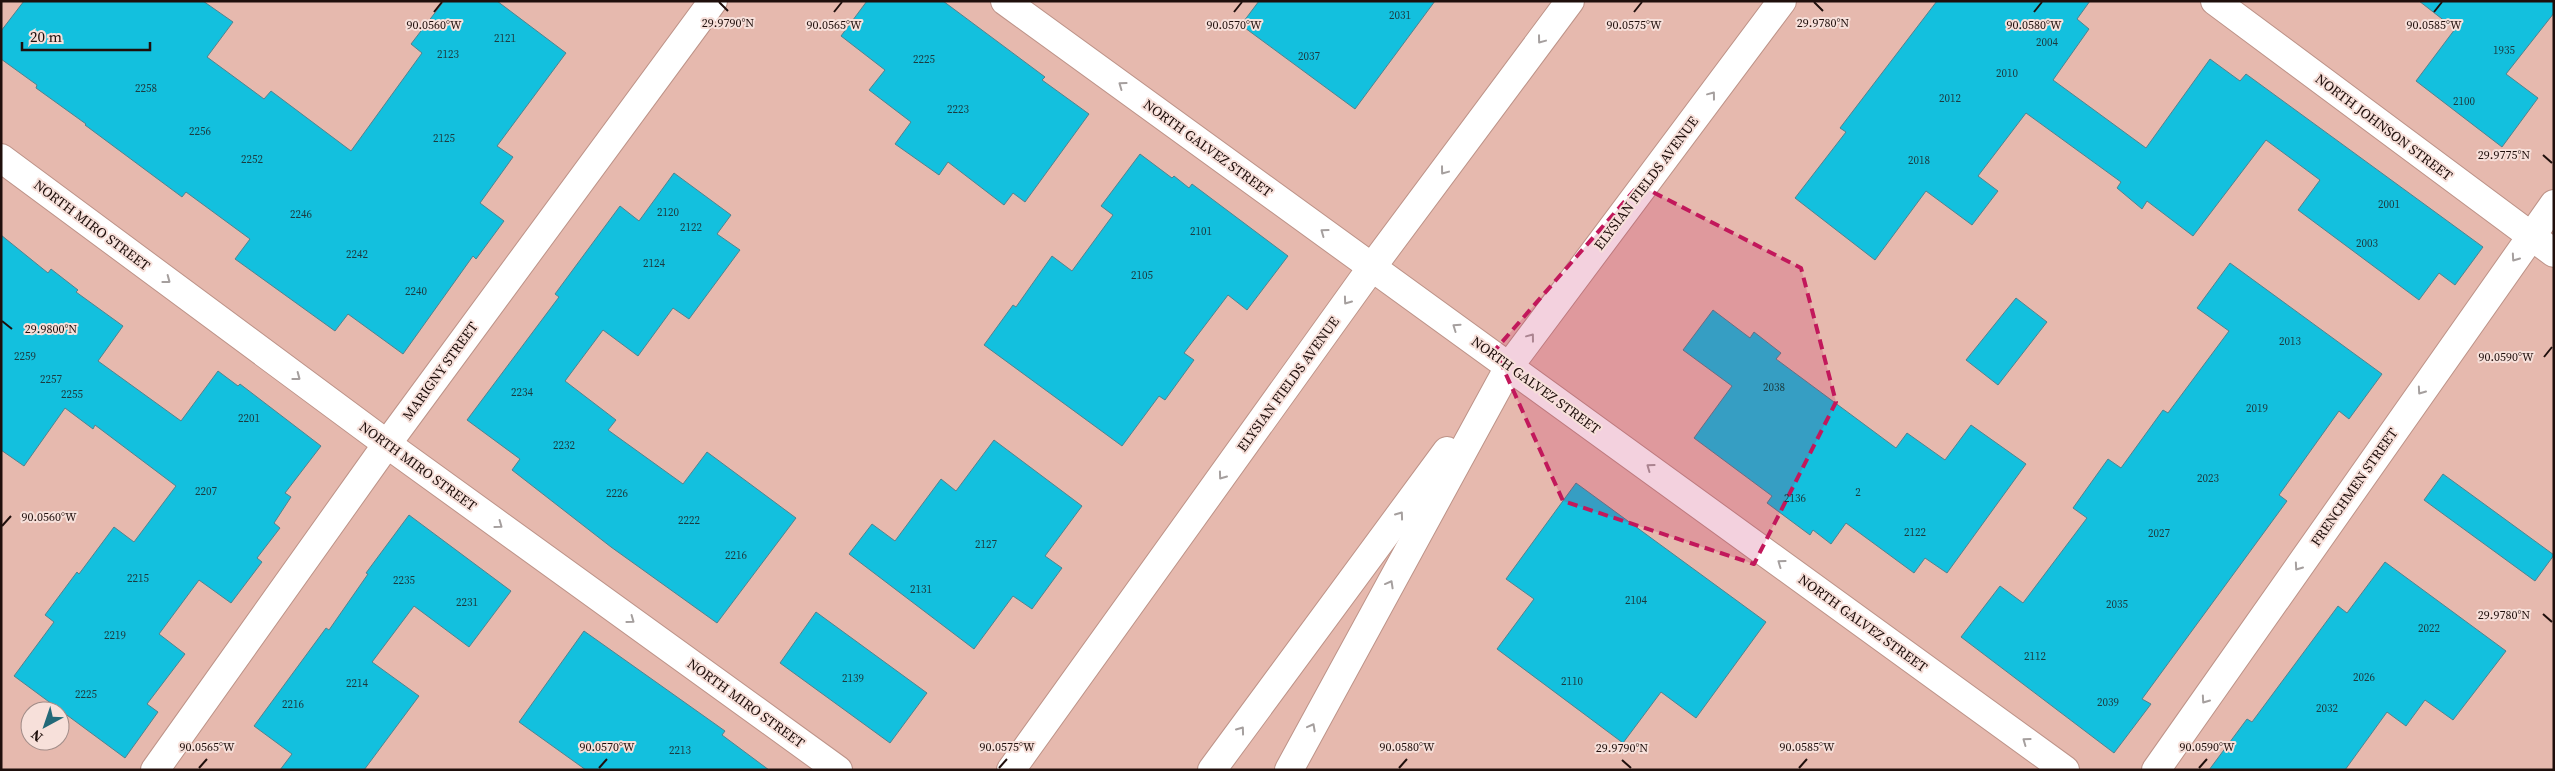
<svg xmlns="http://www.w3.org/2000/svg" width="2555" height="771" font-family="'Source Serif 4',serif">
<rect width="100%" height="100%" fill="#e6b9ae"/>
<g fill="#13c0de" stroke="#52828e">
<path d="M 24,1 L 203,1 L 233,22 L 207,57 L 264,99 L 271,91 L 351,151 L 422,53 L 411,44 L 444,1 L 497,1 L 566,53 L 497,146 L 513,157 L 480,203 L 504,221 L 476,259 L 473,256 L 403,354 L 348,314 L 335,331 L 235,259 L 250,239 L 186,192 L 182,197 L 85,125 L 86,124 L 36,88 L 37,85 L 1,59 L 1,31 Z"/>
<path d="M 867,1 L 943,1 L 1045,77 L 1042,80 L 1089,114 L 1025,202 L 1013,193 L 1004,205 L 948,162 L 939,175 L 895,144 L 911,122 L 869,90 L 885,70 L 841,36 Z"/>
<path d="M 1259,1 L 1435,1 L 1355,109 L 1241,25 Z"/>
<path d="M 1937,1 L 2090,1 L 2077,19 L 2089,29 L 2053,80 L 2146,148 L 2210,59 L 2240,81 L 2246,74 L 2483,247 L 2455,285 L 2439,273 L 2419,300 L 2298,210 L 2320,180 L 2266,140 L 2193,236 L 2147,201 L 2142,209 L 2117,188 L 2121,182 L 2026,113 L 1978,176 L 1998,191 L 1972,225 L 1926,191 L 1875,260 L 1795,198 L 1846,132 L 1840,128 Z"/>
<path d="M 2419,1 L 2554,1 L 2554,13 L 2506,74 L 2538,98 L 2502,147 L 2416,81 L 2455,29 Z"/>
<path d="M 1140,154 L 1172,178 L 1174,176 L 1189,188 L 1192,184 L 1288,256 L 1247,310 L 1228,295 L 1184,353 L 1194,360 L 1165,400 L 1159,396 L 1122,446 L 984,345 L 1013,305 L 1016,307 L 1052,256 L 1072,271 L 1113,215 L 1101,206 Z"/>
<path d="M 674,173 L 731,215 L 717,234 L 740,250 L 689,319 L 673,308 L 638,356 L 603,330 L 565,381 L 616,420 L 608,430 L 683,484 L 707,452 L 796,518 L 717,623 L 611,547 L 512,470 L 520,459 L 467,420 L 559,297 L 555,294 L 620,206 L 639,221 Z"/>
<path d="M 1,235 L 48,273 L 51,269 L 78,290 L 76,292 L 123,326 L 98,361 L 181,421 L 218,371 L 238,386 L 240,384 L 321,446 L 285,493 L 291,497 L 274,523 L 280,528 L 257,558 L 262,562 L 231,603 L 199,580 L 159,634 L 185,654 L 147,704 L 158,712 L 125,758 L 14,676 L 54,622 L 45,615 L 77,572 L 79,574 L 114,527 L 134,542 L 176,486 L 95,425 L 93,429 L 65,408 L 24,466 L 1,450 Z"/>
<path d="M 2230,263 L 2382,374 L 2349,419 L 2339,411 L 2279,495 L 2287,501 L 2142,699 L 2151,704 L 2114,753 L 1961,637 L 2000,586 L 2023,603 L 2087,518 L 2073,508 L 2108,459 L 2121,468 L 2163,410 L 2168,413 L 2229,331 L 2197,308 Z"/>
<path d="M 2016,298 L 2047,322 L 1998,385 L 1966,360 Z"/>
<path d="M 1713,310 L 1750,338 L 1754,332 L 1781,353 L 1776,359 L 1896,448 L 1907,433 L 1945,460 L 1971,425 L 2026,464 L 1947,573 L 1925,558 L 1914,573 L 1846,523 L 1831,544 L 1813,530 L 1810,535 L 1767,503 L 1772,496 L 1694,438 L 1732,386 L 1683,350 Z"/>
<path d="M 994,440 L 1082,506 L 1045,556 L 1062,568 L 1032,609 L 1013,596 L 974,649 L 849,554 L 872,524 L 895,541 L 941,479 L 956,491 Z"/>
<path d="M 2443,474 L 2554,555 L 2535,581 L 2424,500 Z"/>
<path d="M 1576,483 L 1766,622 L 1696,718 L 1661,692 L 1623,743 L 1497,649 L 1534,599 L 1506,579 Z"/>
<path d="M 409,515 L 511,591 L 469,647 L 414,606 L 372,662 L 419,696 L 364,770 L 280,770 L 292,754 L 254,726 L 326,628 L 329,630 L 368,574 L 366,573 Z"/>
<path d="M 2385,562 L 2506,651 L 2453,720 L 2425,700 L 2406,726 L 2387,712 L 2345,770 L 2209,770 L 2247,719 L 2252,722 L 2338,606 L 2347,613 Z"/>
<path d="M 816,612 L 927,693 L 890,743 L 780,663 Z"/>
<path d="M 584,631 L 725,731 L 722,735 L 769,770 L 586,770 L 519,722 Z"/>
</g>
<g fill="none" stroke-linecap="round" stroke-linejoin="round">
<g stroke="#bd9388" stroke-width="30">
<g id="minor">
<path d="M 1005,1 L 2065,770"/>
<path d="M 2215,1 L 2554,253"/>
<path d="M 1,158 L 387,444 L 838,770"/>
<path d="M 155,770 L 387,444 L 713,1"/>
<path d="M 2156,770 L 2554,204"/>
</g>
</g>
<g stroke="#bd9388" stroke-width="30">
<g id="major">
<path d="M 1011,770 L 1372,267 L 1570,1"/>
<path d="M 1212,770 L 1447,451"/>
<path d="M 1289,770 L 1510,365 L 1782,1"/>
</g>
</g>
<use href="#minor" stroke="#fff" stroke-width="28"/>
<use href="#major" stroke="#fff" stroke-width="28"/>
</g>
<defs><path id="oneway-chevron" d="M-2-3.5L2.5 0L-2 3.5" fill="none" stroke-width="1.6" stroke-linecap="round" stroke-linejoin="round" transform="scale(1.25)"/></defs>
<g stroke="#a59f9e">
<use href="#oneway-chevron" transform="translate(1541 40) rotate(127)"/>
<use href="#oneway-chevron" transform="translate(1122 85) rotate(-144)"/>
<use href="#oneway-chevron" transform="translate(1712 95) rotate(-53)"/>
<use href="#oneway-chevron" transform="translate(1444 171) rotate(127)"/>
<use href="#oneway-chevron" transform="translate(1324 232) rotate(-144)"/>
<use href="#oneway-chevron" transform="translate(2515 258) rotate(125)"/>
<use href="#oneway-chevron" transform="translate(167 280) rotate(37)"/>
<use href="#oneway-chevron" transform="translate(1347 301) rotate(126)"/>
<use href="#oneway-chevron" transform="translate(1456 327) rotate(-145)"/>
<use href="#oneway-chevron" transform="translate(1531 337) rotate(-53)"/>
<use href="#oneway-chevron" transform="translate(297 377) rotate(37)"/>
<use href="#oneway-chevron" transform="translate(2421 391) rotate(125)"/>
<use href="#oneway-chevron" transform="translate(1650 467) rotate(-144)"/>
<use href="#oneway-chevron" transform="translate(1222 476) rotate(126)"/>
<use href="#oneway-chevron" transform="translate(1400 515) rotate(-54)"/>
<use href="#oneway-chevron" transform="translate(499 525) rotate(36)"/>
<use href="#oneway-chevron" transform="translate(1781 563) rotate(-144)"/>
<use href="#oneway-chevron" transform="translate(2298 567) rotate(125)"/>
<use href="#oneway-chevron" transform="translate(1390 584) rotate(-61)"/>
<use href="#oneway-chevron" transform="translate(631 620) rotate(36)"/>
<use href="#oneway-chevron" transform="translate(2205 700) rotate(125)"/>
<use href="#oneway-chevron" transform="translate(1312 727) rotate(-62)"/>
<use href="#oneway-chevron" transform="translate(1241 730) rotate(-54)"/>
<use href="#oneway-chevron" transform="translate(2026 741) rotate(-144)"/>
</g>
<path fill="#c2185b" fill-opacity="0.2" stroke="#c2185b" stroke-width="4" stroke-dasharray="10 6" stroke-linejoin="round" d="M 1639,185 L 1801,268 L 1836,402 L 1754,564 L 1563,501 L 1495,350 Z"/>
<path fill="none" stroke="#1f0f0c" stroke-width="2" d="M 719,2 L 728,11M 1814,2 L 1823,11M 434,12 L 442,2M 834,12 L 842,2M 1234,12 L 1242,2M 1634,12 L 1642,2M 2034,12 L 2042,2M 2434,12 L 2442,2M 2543,155 L 2552,163M 2,321 L 12,329M 2544,357 L 2552,347M 2,526 L 11,516M 2543,614 L 2552,622M 1622,760 L 1631,768M 199,768 L 207,759M 599,768 L 607,759M 999,768 L 1007,759M 1399,768 L 1407,759M 1799,768 L 1807,759M 2199,768 L 2207,759"/>
<g text-anchor="middle" dominant-baseline="central" stroke-width="4" stroke-linejoin="round" paint-order="stroke">
<g font-size="11" fill="#1c3b40">
<text x="1400" y="15">2031</text>
<text x="505" y="38">2121</text>
<text x="2047" y="42">2004</text>
<text x="2504" y="50">1935</text>
<text x="448" y="54">2123</text>
<text x="1309" y="56">2037</text>
<text x="924" y="59">2225</text>
<text x="2007" y="73">2010</text>
<text x="146" y="88">2258</text>
<text x="1950" y="98">2012</text>
<text x="2464" y="101">2100</text>
<text x="958" y="109">2223</text>
<text x="200" y="131">2256</text>
<text x="444" y="138">2125</text>
<text x="252" y="159">2252</text>
<text x="1919" y="160">2018</text>
<text x="2389" y="204">2001</text>
<text x="668" y="212">2120</text>
<text x="301" y="214">2246</text>
<text x="691" y="227">2122</text>
<text x="1201" y="231">2101</text>
<text x="2367" y="243">2003</text>
<text x="357" y="254">2242</text>
<text x="654" y="263">2124</text>
<text x="1142" y="275">2105</text>
<text x="416" y="291">2240</text>
<text x="2290" y="341">2013</text>
<text x="25" y="356">2259</text>
<text x="51" y="379">2257</text>
<text x="1774" y="387">2038</text>
<text x="522" y="392">2234</text>
<text x="72" y="394">2255</text>
<text x="2257" y="408">2019</text>
<text x="249" y="418">2201</text>
<text x="564" y="445">2232</text>
<text x="2208" y="478">2023</text>
<text x="206" y="491">2207</text>
<text x="1858" y="492">2</text>
<text x="617" y="493">2226</text>
<text x="1795" y="498">2136</text>
<text x="689" y="520">2222</text>
<text x="1915" y="532">2122</text>
<text x="2159" y="533">2027</text>
<text x="986" y="544">2127</text>
<text x="736" y="555">2216</text>
<text x="138" y="578">2215</text>
<text x="404" y="580">2235</text>
<text x="921" y="589">2131</text>
<text x="1636" y="600">2104</text>
<text x="467" y="602">2231</text>
<text x="2117" y="604">2035</text>
<text x="2429" y="628">2022</text>
<text x="115" y="635">2219</text>
<text x="2035" y="656">2112</text>
<text x="2364" y="677">2026</text>
<text x="853" y="678">2139</text>
<text x="1572" y="681">2110</text>
<text x="357" y="683">2214</text>
<text x="86" y="694">2225</text>
<text x="2108" y="702">2039</text>
<text x="293" y="704">2216</text>
<text x="2327" y="708">2032</text>
<text x="680" y="750">2213</text>
</g>
<g font-size="14" fill="#1f0f0c" stroke="#f7e0da">
<text transform="translate(2384 127) rotate(37)">NORTH JOHNSON STREET</text>
<text transform="translate(1208 148) rotate(36)">NORTH GALVEZ STREET</text>
<text transform="translate(1646 183) rotate(-53)">ELYSIAN FIELDS AVENUE</text>
<text transform="translate(92 225) rotate(37)">NORTH MIRO STREET</text>
<text transform="translate(440 371) rotate(-54)">MARIGNY STREET</text>
<text transform="translate(1288 384) rotate(-54)">ELYSIAN FIELDS AVENUE</text>
<text transform="translate(1536 385) rotate(36)">NORTH GALVEZ STREET</text>
<text transform="translate(418 466) rotate(36)">NORTH MIRO STREET</text>
<text transform="translate(2354 487) rotate(-55)">FRENCHMEN STREET</text>
<text transform="translate(1863 623) rotate(36)">NORTH GALVEZ STREET</text>
<text transform="translate(746 703) rotate(36)">NORTH MIRO STREET</text>
</g>
</g>
<g font-size="12" text-anchor="middle" fill="#1f0f0c" stroke="#f7e0da" stroke-width="4" stroke-linejoin="round" paint-order="stroke">
<text x="1823" y="27">29.9780°N</text>
<text x="728" y="27">29.9790°N</text>
<text x="434" y="29">90.0560°W</text>
<text x="834" y="29">90.0565°W</text>
<text x="1234" y="29">90.0570°W</text>
<text x="1634" y="29">90.0575°W</text>
<text x="2034" y="29">90.0580°W</text>
<text x="2434" y="29">90.0585°W</text>
<text x="2504" y="159">29.9775°N</text>
<text x="51" y="333">29.9800°N</text>
<text x="2506" y="361">90.0590°W</text>
<text x="49" y="521">90.0560°W</text>
<text x="2504" y="619">29.9780°N</text>
<text x="207" y="751">90.0565°W</text>
<text x="607" y="751">90.0570°W</text>
<text x="1007" y="751">90.0575°W</text>
<text x="1407" y="751">90.0580°W</text>
<text x="1807" y="751">90.0585°W</text>
<text x="2207" y="751">90.0590°W</text>
<text x="1622" y="752">29.9790°N</text>
</g>
<rect width="2555" height="771" fill="none" stroke="#1f0f0c" stroke-width="5"/>
<g transform="translate(45 726) rotate(220)"><circle r="24" fill="#f7e0da" stroke="#a18c88"/>
<path d="M0-4L9 19L0 12L-9 19Z" fill="#236978"/>
<text y="-8" font-size="14" font-weight="bold" text-anchor="middle" fill="#1f0f0c">N</text>
</g>
<path d="M22 42v8h128v-8" fill="none" stroke="#1f0f0c" stroke-width="2.5"/>
<text x="30" y="42" font-size="15" fill="#1f0f0c" stroke="#f7e0da" stroke-width="4" paint-order="stroke">20 m</text>
</svg>
